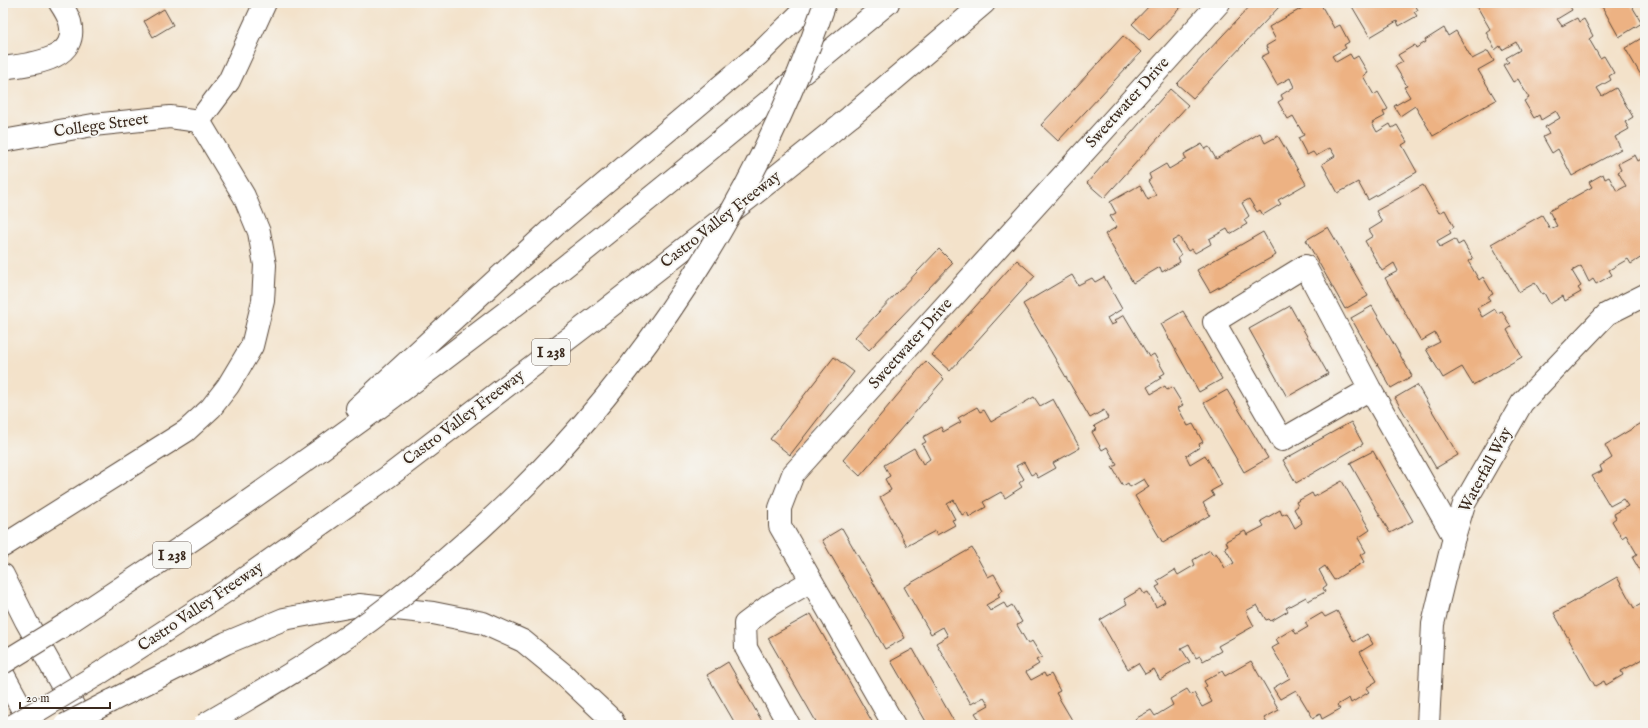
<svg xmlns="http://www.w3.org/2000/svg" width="1648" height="728" font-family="'IM FELL English',serif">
<rect width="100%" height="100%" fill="#f6f6f2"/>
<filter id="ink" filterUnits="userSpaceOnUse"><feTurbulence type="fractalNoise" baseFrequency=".025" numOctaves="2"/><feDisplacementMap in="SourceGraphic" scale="8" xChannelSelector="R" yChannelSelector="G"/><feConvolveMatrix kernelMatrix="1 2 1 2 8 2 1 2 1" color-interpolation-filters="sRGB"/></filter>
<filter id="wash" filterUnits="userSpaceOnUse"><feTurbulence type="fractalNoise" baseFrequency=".012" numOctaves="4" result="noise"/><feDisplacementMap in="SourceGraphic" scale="16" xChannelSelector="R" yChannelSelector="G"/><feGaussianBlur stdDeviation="0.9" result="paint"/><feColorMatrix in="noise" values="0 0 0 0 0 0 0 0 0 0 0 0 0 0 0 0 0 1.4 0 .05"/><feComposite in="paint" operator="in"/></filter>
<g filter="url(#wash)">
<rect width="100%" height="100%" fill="#f3e2ca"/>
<g id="blocks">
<g fill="#edb283">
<path d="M 1152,3 L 1185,3 L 1149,40 L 1132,24 Z"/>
<path d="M 1253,3 L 1275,3 L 1279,7 L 1193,98 L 1177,84 Z"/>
<path d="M 1311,3 L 1320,3 L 1334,28 L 1340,25 L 1349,42 L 1344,45 L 1346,48 L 1332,56 L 1336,62 L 1350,54 L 1353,59 L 1358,56 L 1368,73 L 1363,76 L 1374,95 L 1378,92 L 1388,109 L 1383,112 L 1385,116 L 1372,123 L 1377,132 L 1390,124 L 1392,128 L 1397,125 L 1407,142 L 1402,145 L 1417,172 L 1368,200 L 1358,182 L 1338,193 L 1322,164 L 1335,156 L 1330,148 L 1316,156 L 1313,152 L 1307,155 L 1298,138 L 1304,135 L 1293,116 L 1288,119 L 1278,102 L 1283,99 L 1281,95 L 1294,87 L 1290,78 L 1277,85 L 1261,57 L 1269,53 L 1266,46 L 1276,40 L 1269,27 Z"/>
<path d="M 1350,3 L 1414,3 L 1418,10 L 1414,12 L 1417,16 L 1399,26 L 1397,21 L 1370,37 Z"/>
<path d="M 1475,3 L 1568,3 L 1572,10 L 1557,19 L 1562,26 L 1577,18 L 1579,22 L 1584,19 L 1593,36 L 1589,39 L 1600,58 L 1604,56 L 1614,73 L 1609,76 L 1611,80 L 1597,88 L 1602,96 L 1616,88 L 1633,117 L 1625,122 L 1629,129 L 1615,137 L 1621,149 L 1572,176 L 1558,149 L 1552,153 L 1543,137 L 1549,134 L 1545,127 L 1560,118 L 1556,111 L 1541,120 L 1539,115 L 1534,118 L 1524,101 L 1529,98 L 1518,79 L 1513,82 L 1503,65 L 1509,62 L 1506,58 L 1520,50 L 1516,42 L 1502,50 L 1500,46 L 1495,50 L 1486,32 L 1490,29 Z"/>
<path d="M 1600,3 L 1630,3 L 1642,23 L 1619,37 Z"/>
<path d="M 164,9 L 173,25 L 153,37 L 144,21 Z"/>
<path d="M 1444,28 L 1448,36 L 1456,31 L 1472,59 L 1488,51 L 1494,61 L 1478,70 L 1496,100 L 1433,136 L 1415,106 L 1400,116 L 1394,106 L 1410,97 L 1404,87 L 1407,86 L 1395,66 L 1403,62 L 1398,55 L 1415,45 L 1416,48 L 1426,42 L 1425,40 Z"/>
<path d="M 1123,36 L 1141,52 L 1058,141 L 1041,125 Z"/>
<path d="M 1645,36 L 1645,82 L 1625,48 Z"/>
<path d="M 1170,89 L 1188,105 L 1104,198 L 1087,183 Z"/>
<path d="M 1260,133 L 1265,143 L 1278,136 L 1306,184 L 1278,200 L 1281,204 L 1263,215 L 1260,210 L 1257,212 L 1249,199 L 1242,203 L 1249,216 L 1244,220 L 1247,224 L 1230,234 L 1227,229 L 1209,239 L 1211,244 L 1195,253 L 1192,249 L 1188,251 L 1179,237 L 1172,241 L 1181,255 L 1178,257 L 1180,262 L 1162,272 L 1160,267 L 1133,283 L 1105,234 L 1117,227 L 1110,216 L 1116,213 L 1110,202 L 1140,185 L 1148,200 L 1156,195 L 1148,181 L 1151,179 L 1149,174 L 1166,164 L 1169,169 L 1186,159 L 1184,154 L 1202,144 L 1205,149 L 1209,147 L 1216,159 Z"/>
<path d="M 1635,155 L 1638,161 L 1645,157 L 1645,231 L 1642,232 L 1645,237 L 1645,255 L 1631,264 L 1628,259 L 1609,270 L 1612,275 L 1596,284 L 1593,279 L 1589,282 L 1581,266 L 1572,271 L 1581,286 L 1578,288 L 1581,292 L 1565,301 L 1563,296 L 1550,304 L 1544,293 L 1542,294 L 1535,283 L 1519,292 L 1491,244 L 1542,215 L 1550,229 L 1557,226 L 1549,211 L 1592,187 L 1589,182 L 1603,174 L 1605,179 L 1609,177 L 1617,191 L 1626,186 L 1618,172 L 1621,170 L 1618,164 Z"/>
<path d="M 1423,185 L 1439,213 L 1445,210 L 1454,227 L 1449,230 L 1451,233 L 1437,241 L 1440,247 L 1455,239 L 1458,245 L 1463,242 L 1473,259 L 1468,261 L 1479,280 L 1483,277 L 1493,294 L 1487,297 L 1490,301 L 1477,308 L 1482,317 L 1495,309 L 1497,313 L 1502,311 L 1511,327 L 1507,330 L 1522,357 L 1473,385 L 1462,367 L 1443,378 L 1426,349 L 1440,342 L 1435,333 L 1421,341 L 1385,278 L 1398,271 L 1394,263 L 1382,271 L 1365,241 L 1373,236 L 1369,230 L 1382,222 L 1376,211 Z"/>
<path d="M 1328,227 L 1368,296 L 1345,309 L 1306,240 Z"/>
<path d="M 1263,232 L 1276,255 L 1210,292 L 1197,270 Z"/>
<path d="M 939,249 L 953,263 L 869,350 L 855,337 Z"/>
<path d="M 1017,260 L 1035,276 L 950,371 L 932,355 Z"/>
<path d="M 1072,275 L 1078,285 L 1092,278 L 1095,282 L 1104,277 L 1122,309 L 1107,318 L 1111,325 L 1116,323 L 1114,321 L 1124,315 L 1149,357 L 1154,354 L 1165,373 L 1160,376 L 1161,378 L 1147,387 L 1151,394 L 1165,386 L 1167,390 L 1172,387 L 1183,405 L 1178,408 L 1188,426 L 1193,424 L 1203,442 L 1199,444 L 1200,447 L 1186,456 L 1190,464 L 1205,455 L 1222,485 L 1211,491 L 1214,496 L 1203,503 L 1210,515 L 1163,543 L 1135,496 L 1149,487 L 1144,479 L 1130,487 L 1128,483 L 1123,486 L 1112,467 L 1117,465 L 1107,447 L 1102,450 L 1092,432 L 1097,429 L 1094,426 L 1108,418 L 1104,410 L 1090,418 L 1023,304 Z"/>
<path d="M 1290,306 L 1328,374 L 1287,397 L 1249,329 Z"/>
<path d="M 1372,306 L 1412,376 L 1391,388 L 1351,318 Z"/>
<path d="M 1183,311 L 1222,379 L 1199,392 L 1161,324 Z"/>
<path d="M 834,357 L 854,372 L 790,455 L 770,439 Z"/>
<path d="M 926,361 L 944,379 L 860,476 L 843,460 Z"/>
<path d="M 1417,385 L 1458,455 L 1436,468 L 1395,398 Z"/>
<path d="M 1227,390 L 1268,458 L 1244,472 L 1204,403 Z"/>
<path d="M 1034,397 L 1040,406 L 1053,399 L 1080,448 L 1053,463 L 1056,468 L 1038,478 L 1035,473 L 1031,475 L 1024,462 L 1016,466 L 1024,479 L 1019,483 L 1022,487 L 1005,498 L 1001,492 L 983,502 L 986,507 L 969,517 L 967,512 L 962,515 L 954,500 L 947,504 L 955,519 L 952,520 L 955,525 L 937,535 L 935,531 L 907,546 L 880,497 L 891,490 L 885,479 L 890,476 L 884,465 L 914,448 L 923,464 L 930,459 L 922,444 L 926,442 L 923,437 L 941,427 L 943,432 L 961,422 L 958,418 L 977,407 L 980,412 L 984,410 L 991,422 Z"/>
<path d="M 1645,421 L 1645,572 L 1642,574 L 1632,557 L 1637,554 L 1626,535 L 1622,538 L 1612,521 L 1616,518 L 1614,514 L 1628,506 L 1623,499 L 1610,506 L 1592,476 L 1602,471 L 1600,466 L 1612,458 L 1605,445 Z"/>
<path d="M 1351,422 L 1363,444 L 1296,483 L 1283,460 Z"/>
<path d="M 1373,451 L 1413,521 L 1390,533 L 1350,463 Z"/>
<path d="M 1342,481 L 1370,530 L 1358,538 L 1366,552 L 1360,555 L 1364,562 L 1334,580 L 1325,566 L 1319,570 L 1327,585 L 1323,588 L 1325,592 L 1308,601 L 1306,597 L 1286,608 L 1288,611 L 1271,621 L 1269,619 L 1266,620 L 1257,605 L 1246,611 L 1254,626 L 1218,646 L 1221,651 L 1203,661 L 1200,656 L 1196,658 L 1189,644 L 1181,648 L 1190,662 L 1160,680 L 1154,669 L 1145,674 L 1138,663 L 1128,669 L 1100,620 L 1127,604 L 1124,599 L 1141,589 L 1144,594 L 1148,592 L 1156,607 L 1165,602 L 1156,587 L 1160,585 L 1157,581 L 1175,570 L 1178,575 L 1195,565 L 1193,560 L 1210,550 L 1213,555 L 1216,553 L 1225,568 L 1234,563 L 1225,548 L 1228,546 L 1226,541 L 1245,531 L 1247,535 L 1264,526 L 1261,521 L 1280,510 L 1282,515 L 1287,513 L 1295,528 L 1302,523 L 1294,509 L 1298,506 L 1296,502 L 1312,493 L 1314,497 Z"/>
<path d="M 842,528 L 905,638 L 885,649 L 822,540 Z"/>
<path d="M 972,548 L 988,577 L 994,574 L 1003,590 L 998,594 L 1000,597 L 986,605 L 990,611 L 1004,603 L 1007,608 L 1012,605 L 1022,622 L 1017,625 L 1028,644 L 1032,641 L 1042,657 L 1036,660 L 1039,664 L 1026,672 L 1031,680 L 1044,673 L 1046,677 L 1051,674 L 1060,691 L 1056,693 L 1072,720 L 1064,725 L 983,725 L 975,713 L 989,705 L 984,697 L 971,704 L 936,643 L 948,636 L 943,627 L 931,634 L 904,587 Z"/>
<path d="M 1617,577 L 1634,608 L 1645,602 L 1645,617 L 1641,620 L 1645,627 L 1645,658 L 1621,671 L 1623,675 L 1606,685 L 1604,681 L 1595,686 L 1554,613 Z"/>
<path d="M 1337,611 L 1354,642 L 1367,634 L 1373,644 L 1360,652 L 1377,681 L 1366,688 L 1369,692 L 1351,703 L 1349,698 L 1337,705 L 1340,709 L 1322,719 L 1320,714 L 1313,718 L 1296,690 L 1280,699 L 1273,688 L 1290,678 L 1272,648 L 1279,644 L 1276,639 L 1293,629 L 1296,634 L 1308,627 L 1305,623 L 1322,613 L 1325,617 Z"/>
<path d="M 811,614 L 874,725 L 818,725 L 768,638 Z"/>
<path d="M 913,649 L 956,725 L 928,725 L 891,661 Z"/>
<path d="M 1251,661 L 1279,710 L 1264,718 L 1268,725 L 1138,725 L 1135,719 L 1151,710 L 1155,716 L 1173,705 L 1170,699 L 1187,689 L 1191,695 L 1194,693 L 1202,707 L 1212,702 L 1204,688 L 1207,686 L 1204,681 L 1222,671 L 1225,676 Z"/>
<path d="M 728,662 L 764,725 L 736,725 L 707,675 Z"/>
</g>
</g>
</g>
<g filter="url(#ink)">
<use href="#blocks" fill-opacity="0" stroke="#574638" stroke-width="1"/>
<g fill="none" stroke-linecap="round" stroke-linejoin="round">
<g stroke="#574638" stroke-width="24">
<g id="minor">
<path d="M 3,68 C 28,64 80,62 70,22 C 68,16 64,9 60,3"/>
<path d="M 199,121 L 229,81 L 265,3"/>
<path d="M 1370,389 L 1282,440 L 1214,322 L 1305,266 L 1370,389 L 1454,537"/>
<path d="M 789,725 L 746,648 L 745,624 L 770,605 L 811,581"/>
<path d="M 894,725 L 780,526 L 780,508 L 793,474 L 1219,3"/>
<path d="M 1428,725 L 1433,624 L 1454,537 L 1464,504 L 1522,403 L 1607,314 L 1645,295"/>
</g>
</g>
<g stroke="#574638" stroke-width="24">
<g id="major">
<path d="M 3,141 L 93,125 L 170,117 L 199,121"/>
<path d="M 3,575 L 26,621 L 84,725"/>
<path d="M 3,674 L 31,725"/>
</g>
</g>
<g stroke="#574638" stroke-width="24">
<g id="highway">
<path d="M 357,408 L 558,223 L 759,54 L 811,3"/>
<path d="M 3,546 L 186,431 L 211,408 L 228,386 L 252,346 L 263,301 L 265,265 L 259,232 L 244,196 L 199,121"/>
<path d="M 68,623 C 227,519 381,409 531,293 C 652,199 770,100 888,3"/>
<path d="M 97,675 L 228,590 L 389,476 L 598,316 L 754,194 L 850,117 L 984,3"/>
<path d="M 111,701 L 226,643 L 284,619 L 359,605 L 433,613 L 483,623 L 523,641 L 562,673 L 612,720 L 614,725"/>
</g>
</g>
<use href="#minor" stroke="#fff" stroke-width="22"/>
<use href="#major" stroke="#fff" stroke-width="22"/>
<use href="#highway" stroke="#fff" stroke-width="22"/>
<g stroke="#574638" stroke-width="24" stroke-linecap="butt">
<g id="highway-bridge">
<path d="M 3,663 L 68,623"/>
<path d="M 14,725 L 97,675"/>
<path d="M 65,725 L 111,701"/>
<path d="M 204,725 C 267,688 332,651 389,606 C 441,565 490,522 536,475 C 664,343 765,178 825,3"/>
</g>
</g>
<use href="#highway-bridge" stroke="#fff" stroke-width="22"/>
</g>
</g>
<g text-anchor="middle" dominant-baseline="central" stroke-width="4" stroke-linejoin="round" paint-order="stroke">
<g fill="#f6f6f2" stroke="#73675e" stroke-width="1">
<rect x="532" y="339" width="38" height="26" rx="3"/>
<rect x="153" y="542" width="38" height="26" rx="3"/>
</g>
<g font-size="15" font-weight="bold" fill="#3b2a1e">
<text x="551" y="352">I 238</text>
<text x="172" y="555">I 238</text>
</g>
<g font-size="16" fill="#3b2a1e" stroke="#f6f6f2">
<text transform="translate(1128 103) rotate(-48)">Sweetwater Drive</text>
<text transform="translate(101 126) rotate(-8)">College Street</text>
<text transform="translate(721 220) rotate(-38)">Castro Valley Freeway</text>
<text transform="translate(911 344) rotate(-48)">Sweetwater Drive</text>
<text transform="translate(464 418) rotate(-37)">Castro Valley Freeway</text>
<text transform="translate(1486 470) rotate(-62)">Waterfall Way</text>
<text transform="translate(201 607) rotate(-34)">Castro Valley Freeway</text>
</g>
</g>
<rect width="1648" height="728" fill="none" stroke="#f6f6f2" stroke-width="16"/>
<path d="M20 702v6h90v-6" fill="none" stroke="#3b2a1e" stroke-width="2"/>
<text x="26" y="702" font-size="12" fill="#3b2a1e" stroke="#f6f6f2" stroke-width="3" paint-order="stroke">20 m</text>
</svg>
